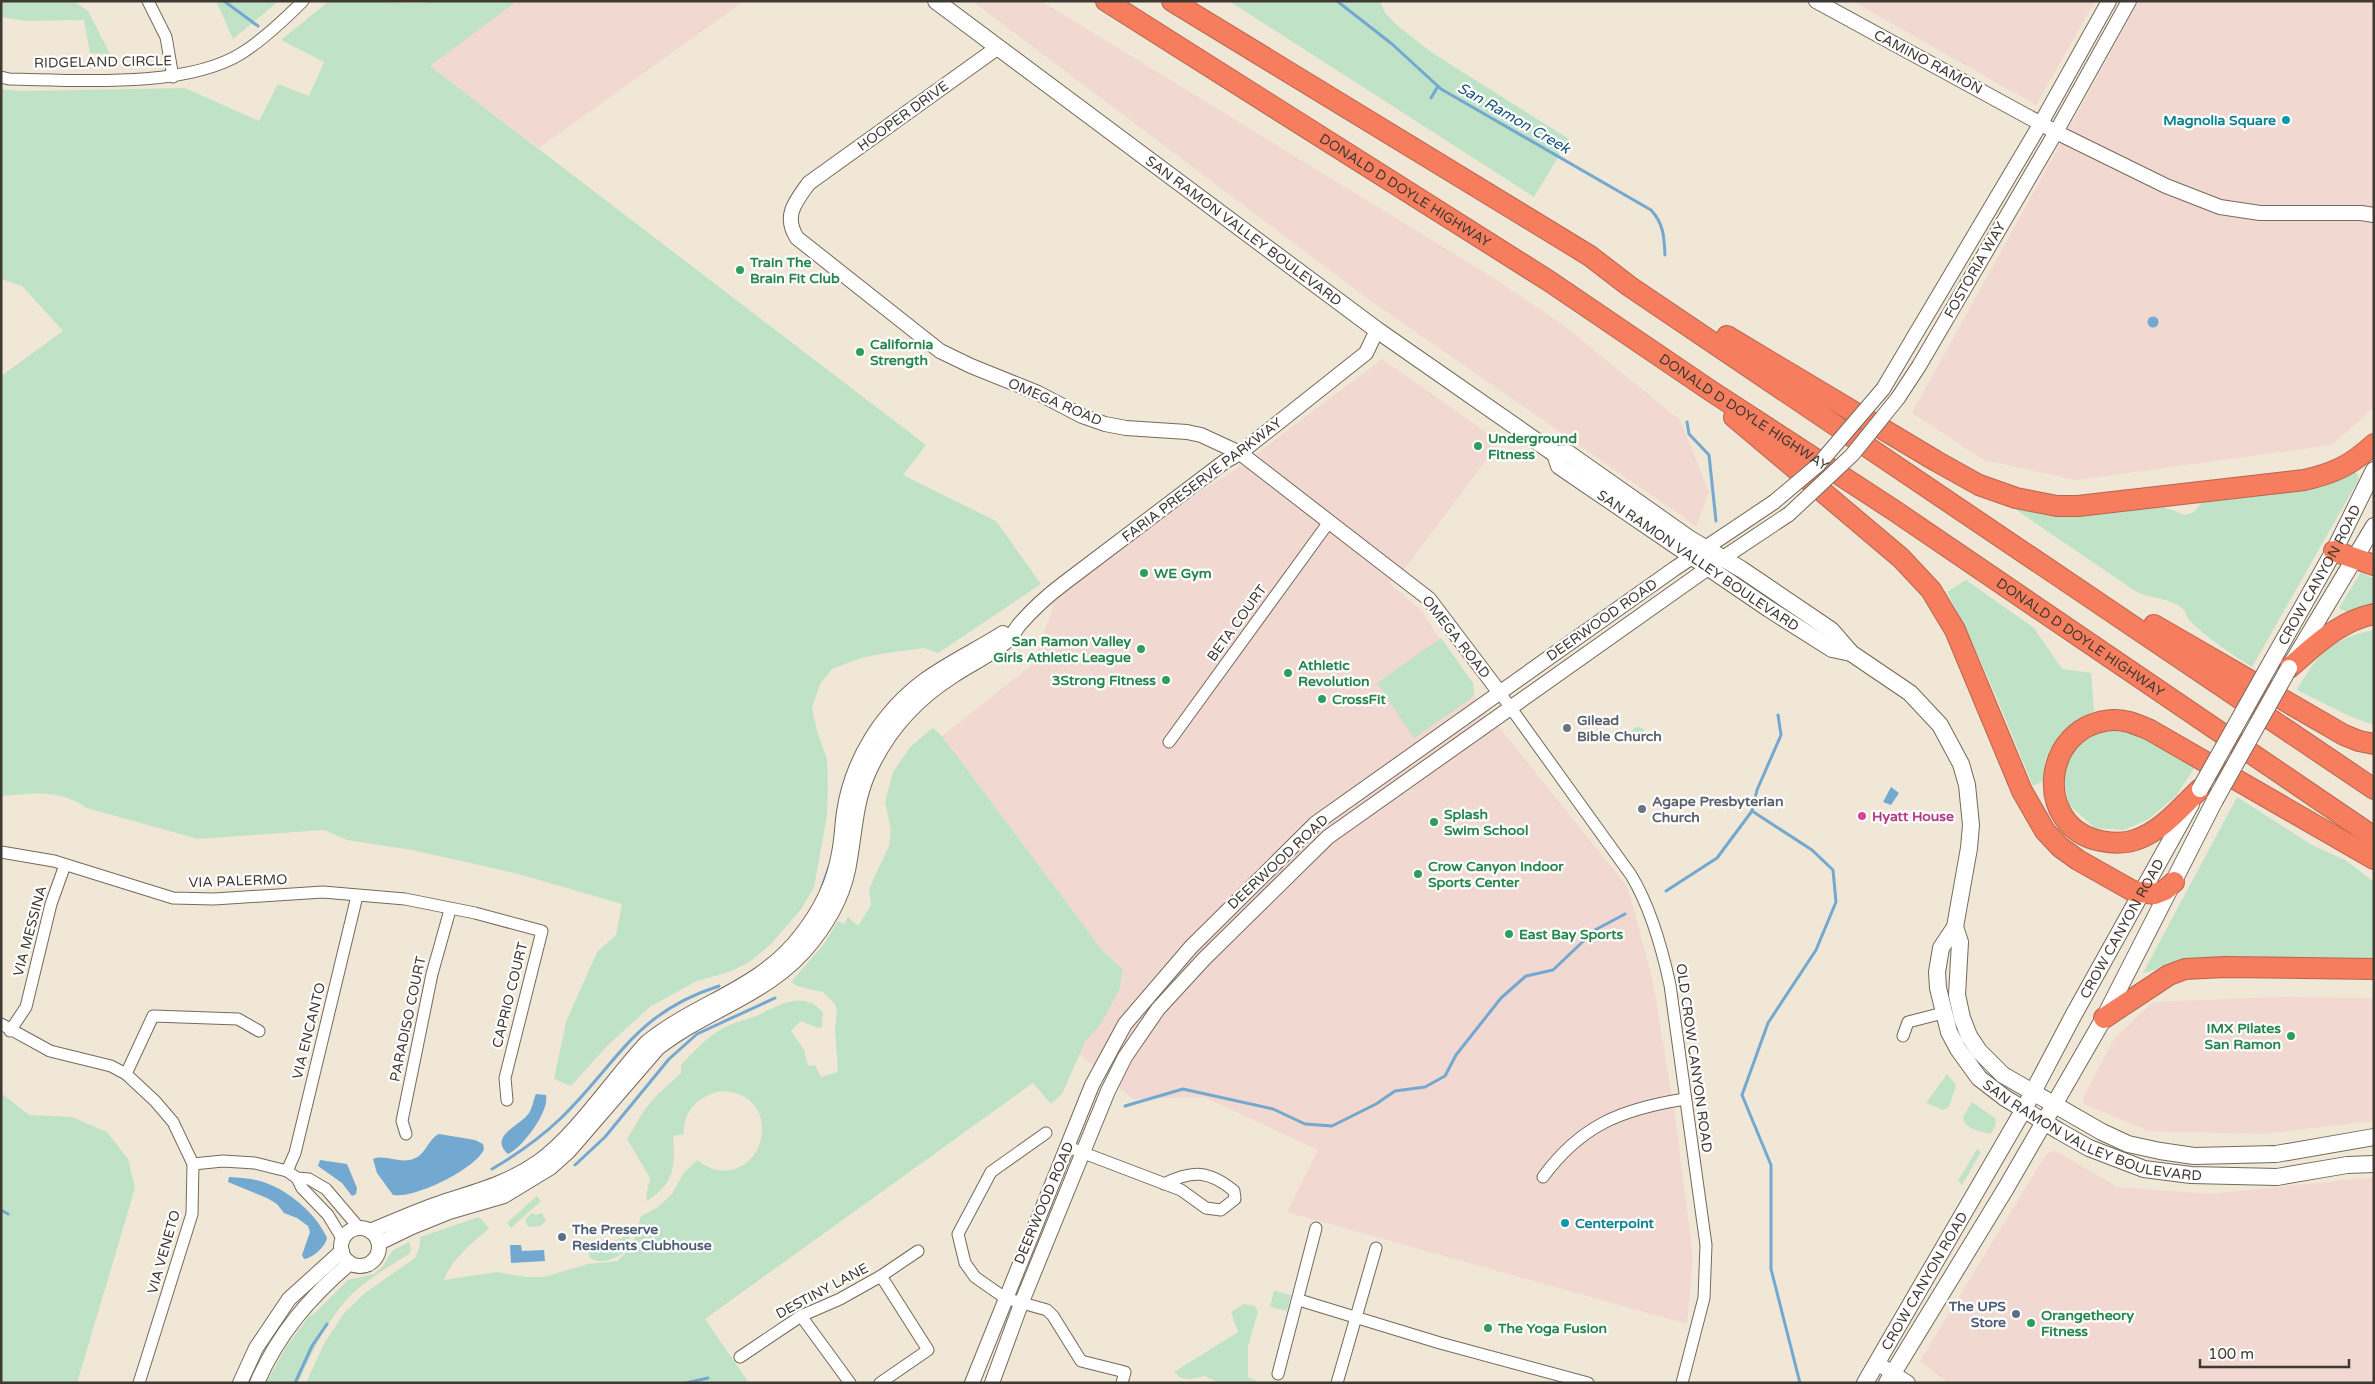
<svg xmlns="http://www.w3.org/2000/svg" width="2375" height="1384" font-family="'Varela Round',sans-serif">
<rect width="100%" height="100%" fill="#f1e7d6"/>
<g fill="#f1d8d1">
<path d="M 517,1 L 744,1 L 539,148 L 429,66 Z"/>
<path d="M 972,1 L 1041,1 L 1492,277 L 1563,325 L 1680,420 L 1709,492 L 1696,526 L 1368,299 Z"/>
<path d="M 1852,1 L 2095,1 L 2036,105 Z"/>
<path d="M 2139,1 L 2374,1 L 2374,408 L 2331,445 L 2076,480 L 1984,460 L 1912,413 Z"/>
<path d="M 1382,359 L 1500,442 L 1406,567 L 1389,583 L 1422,611 L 1484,711 L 1504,733 L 1628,888 L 1653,982 L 1675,1115 L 1693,1258 L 1687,1324 L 1287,1212 L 1318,1150 L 1204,1097 L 1133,1099 L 1077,1052 L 1123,968 L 1102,950 L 942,736 L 1033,664 L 1053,607 L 1049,595 L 1096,558 L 1238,468 Z"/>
<path d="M 2278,997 L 2374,998 L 2374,1121 L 2261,1134 L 2149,1131 L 2084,1104 L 2083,1098 L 2114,1039 L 2153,1002 Z"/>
<path d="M 2056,1151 L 2117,1187 L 2210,1194 L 2374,1177 L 2374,1383 L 1948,1383 L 1920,1361 L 2045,1156 L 2049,1152 Z"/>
</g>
<g fill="#c0e3c7">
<path d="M 1,1 L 74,1 L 88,11 L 110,54 L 90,53 L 84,20 L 25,21 L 1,17 Z"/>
<path d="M 216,1 L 279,1 L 233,39 Z"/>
<path d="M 329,1 L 422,3 L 439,1 L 517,1 L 430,66 L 926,445 L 903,475 L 996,521 L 1041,584 L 938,653 L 924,648 L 880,654 L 861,658 L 832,669 L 820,684 L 812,708 L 817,731 L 827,759 L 828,788 L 827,816 L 814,887 L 802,908 L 771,944 L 748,963 L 729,972 L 697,981 L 651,1006 L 608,1045 L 571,1086 L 554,1079 L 566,1022 L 597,952 L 616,935 L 622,904 L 515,873 L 412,850 L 347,840 L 324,830 L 198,839 L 87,808 C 57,788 36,794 1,796 L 1,376 L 63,331 L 22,286 L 1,279 L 1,89 L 22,91 L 185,88 L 259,121 L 278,84 L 309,96 L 324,62 L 281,40 Z"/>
<path d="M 1229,1 L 1380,1 L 1385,13 L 1398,26 L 1431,52 L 1569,139 L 1534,197 Z"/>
<path d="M 2354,467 L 2359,479 L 2252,667 C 2230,653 2208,639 2190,621 C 2186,617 2186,611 2182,608 C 2170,598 2151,599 2135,591 L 2012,507 L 2164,507 L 2185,515 L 2194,512 L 2203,501 Z"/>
<path d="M 2361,572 L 2374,579 L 2374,607 L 2347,612 L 2339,608 Z"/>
<path d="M 1966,580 L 2034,628 L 2062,669 L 2091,673 L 2094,711 C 2069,724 2039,748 2045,780 L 2033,786 C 2006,720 1980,654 1947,592 Z"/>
<path d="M 2374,630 L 2374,725 L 2349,716 L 2297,690 C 2316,655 2334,637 2374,630 Z"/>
<path d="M 1441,638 L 1473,683 L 1474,694 L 1469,700 L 1414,738 L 1377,683 Z"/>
<circle cx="1638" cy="734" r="7"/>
<path d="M 933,728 L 942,736 L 1102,950 L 1123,969 L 1119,990 L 1102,1022 L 1085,1042 L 1062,1094 L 1051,1104 L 1033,1083 L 705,1319 L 749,1383 L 306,1383 L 325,1342 L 345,1312 L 365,1293 L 415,1258 L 420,1245 L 420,1237 L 479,1217 L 489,1228 C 474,1242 450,1260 444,1280 L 497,1272 L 526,1277 L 544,1277 L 588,1264 L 617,1261 L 632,1247 L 641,1216 L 658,1207 L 672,1194 L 683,1174 L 697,1160 C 702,1163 708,1168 713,1169 C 761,1182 782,1110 738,1094 C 726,1090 716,1090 705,1097 C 691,1104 683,1118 684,1134 L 673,1136 C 675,1167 675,1183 647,1201 L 646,1197 L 650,1178 L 627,1139 L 645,1109 L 658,1094 L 681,1073 L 681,1065 C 694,1051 708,1036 725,1027 C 737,1021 750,1019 761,1014 C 782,1003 804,991 823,1012 L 822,1027 L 818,1028 L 801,1021 L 791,1031 L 804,1050 L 808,1066 L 815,1065 L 821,1077 L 838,1072 L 835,1030 L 837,1010 L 835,1004 L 823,992 L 797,986 L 791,982 L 824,944 L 838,921 L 844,924 L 848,917 L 858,926 L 871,905 L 869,889 L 889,846 L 891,830 L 885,802 L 893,772 L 911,746 Z"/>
<path d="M 2111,728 L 2133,731 L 2195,767 L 2176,796 L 2149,819 L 2124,830 L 2095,828 L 2069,805 C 2067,796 2065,787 2064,778 C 2063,751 2089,736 2111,728 Z"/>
<path d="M 2237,797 L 2312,845 L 2345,860 L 2374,882 L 2374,958 C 2296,958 2218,952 2143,973 Z"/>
<path d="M 1947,1074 L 1956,1085 L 1949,1107 L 1943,1110 L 1926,1103 Z"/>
<path d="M 1,1093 L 29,1115 L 72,1117 L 107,1132 L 128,1159 L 135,1188 L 77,1383 L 1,1383 Z"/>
<path d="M 1972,1102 L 1995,1118 L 1996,1124 L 1991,1134 C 1981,1131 1965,1130 1963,1117 Z"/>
<path d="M 1977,1149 L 1981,1152 L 1962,1185 L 1958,1181 Z"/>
<path d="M 537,1196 L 541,1201 L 511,1228 L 507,1223 Z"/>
<path d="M 532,1213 L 536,1215 L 542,1213 L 546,1220 L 541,1226 L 528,1227 L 525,1219 Z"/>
<path d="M 628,1234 L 631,1243 L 624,1244 L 622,1248 L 625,1251 C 617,1259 600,1265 590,1258 L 588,1250 L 590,1241 C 605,1236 611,1247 628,1234 Z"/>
<path d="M 409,1242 L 411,1250 L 409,1254 C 390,1266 369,1278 352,1294 C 328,1318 312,1352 298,1383 L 266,1383 L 286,1347 L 309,1316 L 314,1314 L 348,1280 L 374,1274 L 383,1266 L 392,1251 Z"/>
<path d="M 1274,1291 L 1291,1295 L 1287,1311 L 1270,1307 Z"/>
<path d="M 1244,1304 L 1255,1306 L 1258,1312 L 1248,1346 L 1248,1377 L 1260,1383 L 1219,1383 L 1205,1376 C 1194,1379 1182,1382 1174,1372 L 1238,1332 L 1231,1312 Z"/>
</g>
<g fill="#73a8d1">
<circle cx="2153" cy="322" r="5.5"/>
<path d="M 1891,787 L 1899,793 L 1891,805 L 1883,802 Z"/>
<path d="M 536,1094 L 546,1095 C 550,1111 522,1148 508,1154 C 488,1136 520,1126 529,1113 C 533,1107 533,1100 536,1094 Z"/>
<path d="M 439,1134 L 475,1140 L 483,1144 L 484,1149 C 476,1169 414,1199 393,1195 L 377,1173 L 373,1159 C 385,1154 400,1164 413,1159 C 426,1155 428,1139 439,1134 Z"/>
<path d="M 320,1160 L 347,1164 L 357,1188 L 356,1194 L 352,1196 L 342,1183 L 318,1166 Z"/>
<path d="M 229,1177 C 239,1178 250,1178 260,1181 C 286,1188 316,1213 327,1238 C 325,1247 313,1258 304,1259 L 302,1255 L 310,1232 L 308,1226 L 297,1218 L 284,1213 L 277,1204 L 267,1198 L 228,1182 Z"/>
<path d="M 510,1245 L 521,1245 L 522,1251 L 544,1250 L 545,1261 L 511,1263 Z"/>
</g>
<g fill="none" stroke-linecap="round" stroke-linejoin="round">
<g stroke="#73a8d1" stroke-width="3">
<path d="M 224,1 L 258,26"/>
<path d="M 1337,1 L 1392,44 L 1441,89 L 1651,210 C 1664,224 1664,237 1665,255"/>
<path d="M 1431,98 L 1438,86"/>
<path d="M 1687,422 L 1689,434 L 1709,455 L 1716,521"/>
<path d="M 1778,715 L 1781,735 L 1757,790 L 1752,811 L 1812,850 L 1833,870 L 1836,902 L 1816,950 L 1768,1023 L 1742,1095 L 1771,1165 L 1771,1269 L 1800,1383"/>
<path d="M 821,890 L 829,867"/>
<path d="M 1666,891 L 1717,858 L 1752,811"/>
<path d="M 1125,1106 L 1183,1089 L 1273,1109 L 1305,1124 L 1332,1126 L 1376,1104 L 1395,1091 L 1425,1087 L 1445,1076 L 1456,1055 L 1501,998 L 1526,976 L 1553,970 L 1595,930 L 1625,914"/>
<path d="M 575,1165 L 605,1137 L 669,1059 L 697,1034 L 775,998"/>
<path d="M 492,1169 C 516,1155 540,1138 560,1119 C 618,1063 634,1013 719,986"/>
<path d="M 1,1210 L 8,1214"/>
<path d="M 295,1383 L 312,1346 L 327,1324"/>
<path d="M 686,1383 L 708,1378"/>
</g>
<g stroke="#736a5c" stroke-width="13">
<g id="minor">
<path d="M 148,1 L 166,37 L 173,77"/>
<path d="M 1,77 L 9,79 C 75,80 185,89 242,53 C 264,39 284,20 303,1"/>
<path d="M 1500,693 L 1631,875 C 1651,908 1662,948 1670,985 L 1706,1245 L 1704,1298 L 1682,1383"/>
<path d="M 1169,742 L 1329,522"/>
<path d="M 1,852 L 54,861 L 173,898 L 214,899 L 323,892 L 405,899 L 475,913 L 542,931 L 505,1078 L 507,1100"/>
<path d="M 1,1024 L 50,1051 L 111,1066 L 126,1074 L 155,1101 L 173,1122 L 193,1164 L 192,1214 L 139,1383"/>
<path d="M 10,1031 L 26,1007 L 51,904 L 65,865"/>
<path d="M 1903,1036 L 1908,1022 L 1943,1013"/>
<path d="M 126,1074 L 153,1016 L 238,1019 L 259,1031"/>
<path d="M 1046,1133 L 991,1172 L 958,1234 L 965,1263 L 975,1277 L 1005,1298 L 1047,1310 L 1053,1316 L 1081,1361 L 1125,1372 L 1122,1383"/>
<path d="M 406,1134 L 402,1121 L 432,974 L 450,910"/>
<path d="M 1068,1147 L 1181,1190 L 1206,1208 L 1221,1210 L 1235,1199 L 1234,1191 C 1209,1170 1192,1170 1164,1184"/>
<path d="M 193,1164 L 223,1161 L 255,1163 L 287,1171 L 297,1178 L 309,1179 L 326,1189 L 360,1229"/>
<path d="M 287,1171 L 295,1153 L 357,896"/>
<path d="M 1543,1177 C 1581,1125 1622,1109 1685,1099"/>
<path d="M 297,1178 L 302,1188 L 328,1215 L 343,1240"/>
<path d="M 1299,1300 L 1440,1343 L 1588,1383"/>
<path d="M 801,1316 L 850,1383"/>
<path d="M 740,1357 L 801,1316 L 840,1299 L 881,1276 L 918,1251"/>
<path d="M 1278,1374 L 1316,1228"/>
<path d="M 880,1383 L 928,1350 L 881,1276"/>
<path d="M 1337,1383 L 1376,1248"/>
</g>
</g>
<g stroke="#736a5c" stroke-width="16">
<g id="tertiary">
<path d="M 1816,1 L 2056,132 L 2166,186 L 2220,207 L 2260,213 L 2361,213 L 2374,215"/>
<path d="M 997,48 L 809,183 C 795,202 783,216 797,238 L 940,351 L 971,366 L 1038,393 L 1082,416 L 1105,424 L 1126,428 L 1187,432 L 1201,435 L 1240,453 L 1429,599 L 1500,693"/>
<path d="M 1883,389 L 2041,123 L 2109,1"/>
<path d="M 1898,398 L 1919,366 L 2056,132 L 2129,1"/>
<circle cx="360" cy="1247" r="19"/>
<path d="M 370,1231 C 392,1222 414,1212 437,1204 C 472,1192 507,1184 538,1162 C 577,1134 613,1078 647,1042 C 698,1001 760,989 801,935 C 820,911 834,883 839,853 C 842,839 842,825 844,812 C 852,759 883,711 925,680 C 950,662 978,649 1003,633"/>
<path d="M 379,1243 L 412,1227 L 449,1212 L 504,1196 L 550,1168 L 569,1151 L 658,1048 C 709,1008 772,995 813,941 C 831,918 846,889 850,859 C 855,830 856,802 868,774 C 886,733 915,700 953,676 C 972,663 994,654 1010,638 C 1013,634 1016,629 1019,625 C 1032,610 1047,596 1063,584 L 1224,462 L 1240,453 L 1366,353 L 1377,330"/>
<path d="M 1877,1363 L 1908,1383"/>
<path d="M 240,1383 L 256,1348 L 289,1299 L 342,1251"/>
<path d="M 257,1383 C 278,1334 310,1297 350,1263"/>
<path d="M 972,1383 L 1092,1085 L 1125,1024 L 1191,947 L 1316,823 L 1674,569 L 1774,502"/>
<path d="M 992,1383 L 1021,1304 L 1108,1091 L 1125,1057 L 1158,1009 L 1204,959 L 1328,837 L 1708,568 L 1789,514"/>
</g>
</g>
<g stroke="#736a5c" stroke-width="18">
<g id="secondary">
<path id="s1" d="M 936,1 L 1377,330 L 1555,454 L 1559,466 L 1769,609 L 1832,649 L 1851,653"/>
<path id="s2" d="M 1555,454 L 1568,453 L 1690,539 L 1741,569 L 1831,630 L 1851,653 L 1910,693 L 1940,725 L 1961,764 L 1967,785 L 1971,825 L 1969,848 L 1955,927 L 1941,948 L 1937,972 L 1938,988 L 1949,1032 L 1958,1049 L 1979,1078 L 2005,1098 L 2059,1131 L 2089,1148 L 2144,1169 L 2191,1175 L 2277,1177 L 2347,1165 L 2374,1164"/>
<path id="s3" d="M 2273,659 L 2334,551 L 2374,470"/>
<path d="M 2293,661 L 2374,526"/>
<path d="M 1955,927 L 1960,942 L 1957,995 L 1962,1018 L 1969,1036 L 1979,1051 L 2003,1075 L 2102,1132 L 2128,1144 L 2160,1151 L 2194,1156 L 2276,1154 L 2374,1137"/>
<path id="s4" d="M 1865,1383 L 2024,1109 L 2073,1016 L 2191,804"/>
<path d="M 1887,1383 L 2006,1188 L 2104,1018 L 2215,800"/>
</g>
</g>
<g stroke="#b6664f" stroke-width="22">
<g id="motorway">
<path id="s5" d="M 1106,1 L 1549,281 L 1711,391 L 1895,511 L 2374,837"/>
<path d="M 1172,1 L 1590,256 L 1629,286 L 2374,789"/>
<path d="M 1727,336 L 1936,461 L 1979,485 L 2016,498 L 2057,506 L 2078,506 L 2304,480 C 2335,473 2351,465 2374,444"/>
<path d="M 1734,417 L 1901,558 L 1931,590 L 1955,630 L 2022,791 L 2045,831 L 2060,847 L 2078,860 L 2133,891 L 2155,894 L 2165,890 L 2174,882"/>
<path d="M 2334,551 L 2374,565"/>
<path d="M 2154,625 L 2344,735 L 2359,741 L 2374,744"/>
<path d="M 2289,668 C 2315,646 2339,621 2374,614"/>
<path d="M 2200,789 C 2181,807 2161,832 2135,840 C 2124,844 2112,843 2101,841 C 2032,828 2041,724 2113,720 C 2126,719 2138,725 2150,730 L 2374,859"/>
<path d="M 2104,1018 L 2169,975 L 2185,969 L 2225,967 L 2374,969"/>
</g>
</g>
<use href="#minor" stroke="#fff" stroke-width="11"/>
<use href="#tertiary" stroke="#fff" stroke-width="14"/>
<use href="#secondary" stroke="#fff" stroke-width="16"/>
<use href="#motorway" stroke="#f67d5e" stroke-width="20"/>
<g stroke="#736a5c" stroke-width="16" stroke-linecap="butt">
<g id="tertiary-bridge">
<path d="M 1774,502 L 1818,465 L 1883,389"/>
<path d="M 1789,514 L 1852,455 L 1898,398"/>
</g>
</g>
<g stroke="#736a5c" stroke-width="18" stroke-linecap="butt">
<g id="secondary-bridge">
<path d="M 2200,789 L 2273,659"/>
<path d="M 2215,800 L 2289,668"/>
</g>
</g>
<use href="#tertiary-bridge" stroke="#fff" stroke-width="14"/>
<use href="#secondary-bridge" stroke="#fff" stroke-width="16"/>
</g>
<g fill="#0f9aa8" stroke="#fff" stroke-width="2">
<circle cx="2286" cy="120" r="5"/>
<circle cx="1565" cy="1223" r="5"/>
</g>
<g fill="#2e9e5b" stroke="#fff" stroke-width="2">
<circle cx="740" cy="270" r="5"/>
<circle cx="860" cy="352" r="5"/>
<circle cx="1478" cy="446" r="5"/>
<circle cx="1144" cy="573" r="5"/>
<circle cx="1141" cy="649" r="5"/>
<circle cx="1288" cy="673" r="5"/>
<circle cx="1166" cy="680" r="5"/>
<circle cx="1322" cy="699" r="5"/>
<circle cx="1434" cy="822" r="5"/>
<circle cx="1418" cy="874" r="5"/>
<circle cx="1509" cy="934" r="5"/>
<circle cx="2291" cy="1036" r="5"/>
<circle cx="2031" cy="1323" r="5"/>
<circle cx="1488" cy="1328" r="5"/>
</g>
<g fill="#6b7280" stroke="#fff" stroke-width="2">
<circle cx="1567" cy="728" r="5"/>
<circle cx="1642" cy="809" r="5"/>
</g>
<circle fill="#d1479c" stroke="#fff" stroke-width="2" cx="1862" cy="816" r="5"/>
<g fill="#5c6f8a" stroke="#fff" stroke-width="2">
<circle cx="562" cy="1237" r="5"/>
<circle cx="2016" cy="1314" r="5"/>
</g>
<g text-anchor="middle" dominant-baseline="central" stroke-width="4.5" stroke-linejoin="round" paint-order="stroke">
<g font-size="14" fill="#3e3a33" stroke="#fff">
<text transform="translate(103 62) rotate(-1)">RIDGELAND CIRCLE</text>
<text transform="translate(1928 62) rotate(28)">CAMINO RAMON</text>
<text transform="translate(903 116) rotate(-36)">HOOPER DRIVE</text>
<text stroke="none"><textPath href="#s5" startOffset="354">DONALD D DOYLE HIGHWAY</textPath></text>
<text stroke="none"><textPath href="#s1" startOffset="384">SAN RAMON VALLEY BOULEVARD</textPath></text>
<text transform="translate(1975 270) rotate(-60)">FOSTORIA WAY</text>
<text transform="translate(1055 402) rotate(23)">OMEGA ROAD</text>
<text stroke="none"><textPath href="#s5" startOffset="759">DONALD D DOYLE HIGHWAY</textPath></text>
<text transform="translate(1202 480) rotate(-37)">FARIA PRESERVE PARKWAY</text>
<text stroke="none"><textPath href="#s1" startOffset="948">SAN RAMON VALLEY BOULEVARD</textPath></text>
<text stroke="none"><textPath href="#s3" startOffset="96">CROW CANYON ROAD</textPath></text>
<text transform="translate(1602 620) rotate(-35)">DEERWOOD ROAD</text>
<text transform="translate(1237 623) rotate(-54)">BETA COURT</text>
<text transform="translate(1456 637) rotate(52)">OMEGA ROAD</text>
<text stroke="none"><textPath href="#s5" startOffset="1164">DONALD D DOYLE HIGHWAY</textPath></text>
<text transform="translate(1278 862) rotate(-43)">DEERWOOD ROAD</text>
<text transform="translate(238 881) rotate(-2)">VIA PALERMO</text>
<text stroke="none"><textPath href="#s4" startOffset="522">CROW CANYON ROAD</textPath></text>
<text transform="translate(30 931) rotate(-75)">VIA MESSINA</text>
<text transform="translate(510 995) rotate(-76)">CAPRIO COURT</text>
<text transform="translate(408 1019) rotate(-78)">PARADISO COURT</text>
<text transform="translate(309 1031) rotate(-76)">VIA ENCANTO</text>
<text transform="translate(1694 1058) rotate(82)">OLD CROW CANYON ROAD</text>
<text stroke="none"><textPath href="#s2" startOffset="979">SAN RAMON VALLEY BOULEVARD</textPath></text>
<text transform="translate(1044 1203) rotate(-67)">DEERWOOD ROAD</text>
<text transform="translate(164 1252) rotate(-74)">VIA VENETO</text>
<text stroke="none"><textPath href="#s4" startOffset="118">CROW CANYON ROAD</textPath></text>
<text transform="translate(822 1291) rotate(-28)">DESTINY LANE</text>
</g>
<g font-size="14" font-weight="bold" fill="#0d838f" stroke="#fff" text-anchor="end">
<text x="2276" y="120">Magnolia Square</text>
<text x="1575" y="1223" text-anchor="start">Centerpoint</text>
</g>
<g font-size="14" font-weight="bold" fill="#27864d" stroke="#fff" text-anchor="start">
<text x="750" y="262">Train The<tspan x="750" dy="16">Brain Fit Club</tspan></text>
<text x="870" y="344">California<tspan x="870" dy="16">Strength</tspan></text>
<text x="1488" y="438">Underground<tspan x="1488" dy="16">Fitness</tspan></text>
<text x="1154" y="573">WE Gym</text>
<text x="1131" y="641" text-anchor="end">San Ramon Valley<tspan x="1131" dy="16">Girls Athletic League</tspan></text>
<text x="1298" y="665">Athletic<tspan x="1298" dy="16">Revolution</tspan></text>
<text x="1156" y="680" text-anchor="end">3Strong Fitness</text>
<text x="1332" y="699">CrossFit</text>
<text x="1444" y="814">Splash<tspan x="1444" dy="16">Swim School</tspan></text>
<text x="1428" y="866">Crow Canyon Indoor<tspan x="1428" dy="16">Sports Center</tspan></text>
<text x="1519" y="934">East Bay Sports</text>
<text x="2281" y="1028" text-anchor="end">IMX Pilates<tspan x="2281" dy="16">San Ramon</tspan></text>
<text x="2041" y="1315">Orangetheory<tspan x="2041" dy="16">Fitness</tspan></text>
<text x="1498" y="1328">The Yoga Fusion</text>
</g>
<g font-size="14" font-weight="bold" fill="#5b616d" stroke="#fff" text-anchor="start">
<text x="1577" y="720">Gilead<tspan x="1577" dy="16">Bible Church</tspan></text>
<text x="1652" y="801">Agape Presbyterian<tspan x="1652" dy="16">Church</tspan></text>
</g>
<g font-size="14" font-weight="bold" fill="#b23c85" stroke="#fff" text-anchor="start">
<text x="1872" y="816">Hyatt House</text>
</g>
<g font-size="14" font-weight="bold" fill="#4e5e75" stroke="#fff" text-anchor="start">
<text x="572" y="1229">The Preserve<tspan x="572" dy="16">Residents Clubhouse</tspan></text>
<text x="2006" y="1306" text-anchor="end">The UPS<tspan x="2006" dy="16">Store</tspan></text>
</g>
<g font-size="15" font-style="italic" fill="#17547d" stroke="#fff">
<text transform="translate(1514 118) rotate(30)">San Ramon Creek</text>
</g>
</g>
<rect width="2375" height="1384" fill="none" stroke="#3e3a33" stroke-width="5"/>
<path d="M2200 1359v8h149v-8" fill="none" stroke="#3e3a33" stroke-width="2.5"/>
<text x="2208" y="1359" font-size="15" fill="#3e3a33" stroke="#ffffff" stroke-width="4" paint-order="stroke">100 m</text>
</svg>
